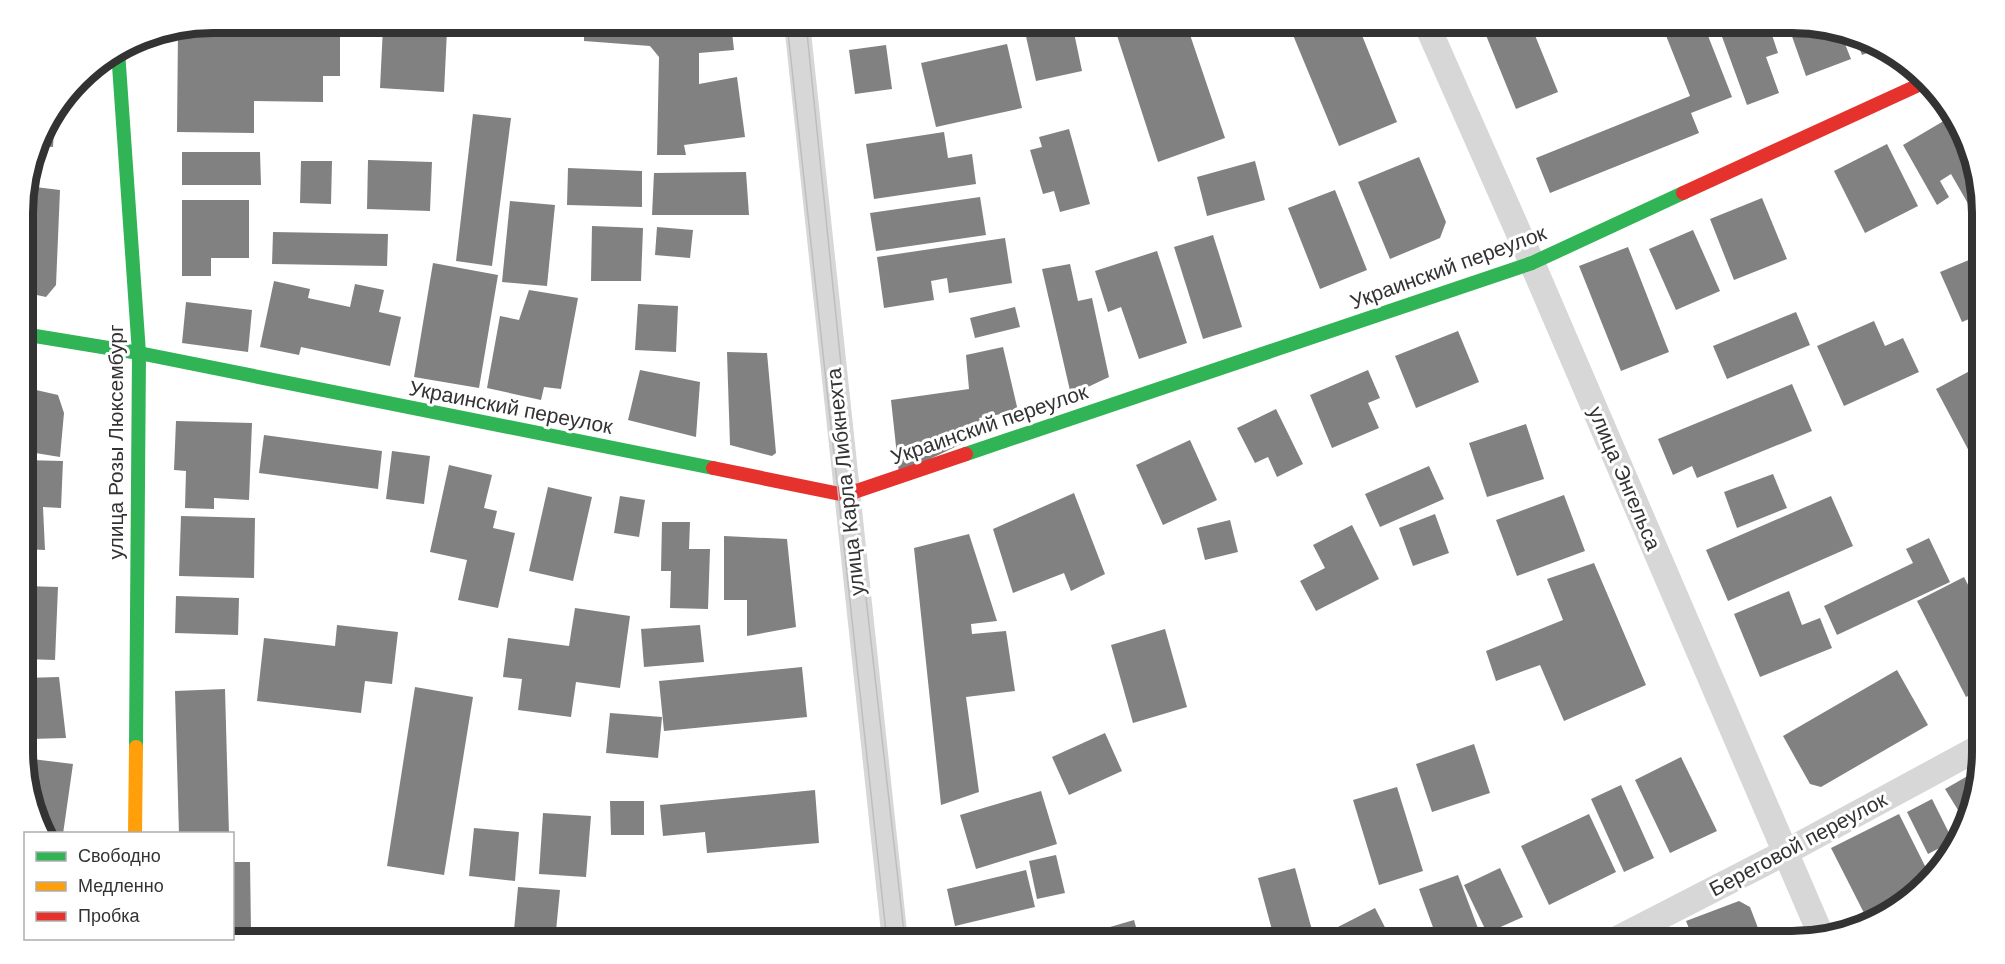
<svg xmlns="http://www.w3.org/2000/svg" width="2005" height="964" font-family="Helvetica,sans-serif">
<rect width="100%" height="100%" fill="#fff"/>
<g fill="#818181">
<path d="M 213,23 L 267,23 L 267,31 L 340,32 L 340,76 L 323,76 L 323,102 L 254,101 L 254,133 L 177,132 L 178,29 Z"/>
<path d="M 584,23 L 731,23 L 734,50 L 699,53 L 699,84 L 737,77 L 745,137 L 684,145 L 686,155 L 657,155 L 659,57 L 650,46 L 584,41 Z"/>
<path d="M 1023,23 L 1072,23 L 1082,71 L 1036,81 Z"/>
<path d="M 1113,23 L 1186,23 L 1225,138 L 1158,162 Z"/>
<path d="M 1288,23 L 1357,23 L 1397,122 L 1339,146 Z"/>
<path d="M 1481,23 L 1530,23 L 1558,92 L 1516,109 Z"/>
<path d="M 1661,23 L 1703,23 L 1732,97 L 1691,113 L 1699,133 L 1550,193 L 1536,158 L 1690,96 Z"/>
<path d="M 1717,23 L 1768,23 L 1778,53 L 1766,57 L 1779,93 L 1747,105 Z"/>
<path d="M 1799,24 L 1841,34 L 1851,59 L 1806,76 L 1789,28 Z"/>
<path d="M 383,27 L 447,30 L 444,92 L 380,88 Z"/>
<path d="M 1855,37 L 1876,42 L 1882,47 L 1862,55 Z"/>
<path d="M 1007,44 L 1022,108 L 936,127 L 921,63 Z"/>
<path d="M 886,45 L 892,89 L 855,94 L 849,50 Z"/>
<path d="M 55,112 L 53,147 L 37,146 L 42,128 Z"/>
<path d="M 473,114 L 511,118 L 492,266 L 456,261 Z"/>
<path d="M 1947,119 L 1969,157 L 1981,188 L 1981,209 L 1974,214 L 1951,174 L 1940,181 L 1949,197 L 1937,205 L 1903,145 Z"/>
<path d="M 1069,129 L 1090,204 L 1060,212 L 1054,191 L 1043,194 L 1030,150 L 1042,147 L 1039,137 Z"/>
<path d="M 944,132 L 948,158 L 972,154 L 976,184 L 874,199 L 866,144 Z"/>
<path d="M 1887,144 L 1918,206 L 1865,233 L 1834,171 Z"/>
<path d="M 182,152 L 260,152 L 261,185 L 182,185 Z"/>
<path d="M 1419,157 L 1446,222 L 1440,238 L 1390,259 L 1358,182 Z"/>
<path d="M 368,160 L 432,162 L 430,211 L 367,209 Z"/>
<path d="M 301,161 L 332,161 L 331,204 L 300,203 Z"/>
<path d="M 1255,161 L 1265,200 L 1207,216 L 1197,177 Z"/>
<path d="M 568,168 L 642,171 L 642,207 L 567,205 Z"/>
<path d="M 746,172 L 749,215 L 652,215 L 654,173 Z"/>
<path d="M 27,186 L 60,190 L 56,285 L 46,297 L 23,292 L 23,200 Z"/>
<path d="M 1335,190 L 1367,270 L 1320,289 L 1288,208 Z"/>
<path d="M 980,197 L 986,235 L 876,251 L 870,213 Z"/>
<path d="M 1762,198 L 1787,259 L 1734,280 L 1710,219 Z"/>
<path d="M 182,200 L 249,200 L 249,258 L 211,258 L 211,276 L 182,276 Z"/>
<path d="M 510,201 L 555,205 L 547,286 L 502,282 Z"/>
<path d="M 592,226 L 643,228 L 641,281 L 591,281 Z"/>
<path d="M 657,227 L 693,230 L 690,258 L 655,255 Z"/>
<path d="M 1693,230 L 1720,291 L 1676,310 L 1649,249 Z"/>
<path d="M 273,232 L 388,234 L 387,266 L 272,264 Z"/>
<path d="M 1213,235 L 1242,327 L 1203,339 L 1174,247 Z"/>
<path d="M 1005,238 L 1012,283 L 949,293 L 947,278 L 931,281 L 934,300 L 884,308 L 877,257 Z"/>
<path d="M 1628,247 L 1669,352 L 1621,371 L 1579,266 Z"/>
<path d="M 1157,251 L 1187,343 L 1139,359 L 1121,307 L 1108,312 L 1095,271 Z"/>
<path d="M 1981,255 L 1981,314 L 1962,322 L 1940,272 Z"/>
<path d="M 433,263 L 498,275 L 479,388 L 414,377 Z"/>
<path d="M 1070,264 L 1078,301 L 1092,298 L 1109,377 L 1071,395 L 1042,269 Z"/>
<path d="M 274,281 L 310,289 L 308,298 L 350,307 L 355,284 L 384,290 L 379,312 L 401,317 L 390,366 L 301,347 L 299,355 L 260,347 Z"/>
<path d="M 529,290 L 578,298 L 561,389 L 544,387 L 541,400 L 487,388 L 500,316 L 519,320 Z"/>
<path d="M 186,302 L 252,310 L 248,352 L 182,343 Z"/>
<path d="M 638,304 L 678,306 L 676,352 L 635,350 Z"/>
<path d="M 1015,307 L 1020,327 L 975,338 L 970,318 Z"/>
<path d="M 1796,312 L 1810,345 L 1727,379 L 1713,346 Z"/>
<path d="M 1874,321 L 1885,346 L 1903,338 L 1919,372 L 1844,406 L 1817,346 Z"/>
<path d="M 1458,331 L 1479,382 L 1416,408 L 1395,356 Z"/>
<path d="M 1003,347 L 1018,411 L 979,418 L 984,433 L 899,474 L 891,400 L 969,389 L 966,355 Z"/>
<path d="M 727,352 L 767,353 L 776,453 L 772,456 L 730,445 Z"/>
<path d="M 1981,365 L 1982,468 L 1979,470 L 1936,389 Z"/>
<path d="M 640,370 L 700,382 L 696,437 L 628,420 Z"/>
<path d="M 1368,370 L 1380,398 L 1368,403 L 1379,428 L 1332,448 L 1310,395 Z"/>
<path d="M 1792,384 L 1812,431 L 1697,478 L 1692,466 L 1673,475 L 1658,439 Z"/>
<path d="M 23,387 L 58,395 L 64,413 L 60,457 L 23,451 Z"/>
<path d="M 1276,409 L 1303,464 L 1277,477 L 1268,457 L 1255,463 L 1237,428 Z"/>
<path d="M 176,421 L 252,423 L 249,500 L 214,498 L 214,509 L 185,508 L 186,471 L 174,470 Z"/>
<path d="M 1526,424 L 1544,479 L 1487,497 L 1469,443 Z"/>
<path d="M 264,435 L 382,451 L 378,489 L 259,473 Z"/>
<path d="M 1190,440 L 1217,500 L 1163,525 L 1136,465 Z"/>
<path d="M 392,451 L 430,456 L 424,504 L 386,499 Z"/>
<path d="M 23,460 L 63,461 L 61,508 L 43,507 L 45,550 L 24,549 Z"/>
<path d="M 449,465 L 492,475 L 484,508 L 497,511 L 493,528 L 515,533 L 498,608 L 458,600 L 467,560 L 430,552 Z"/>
<path d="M 1429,466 L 1444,499 L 1380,527 L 1365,494 Z"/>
<path d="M 1773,474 L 1787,508 L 1737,528 L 1724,492 Z"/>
<path d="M 548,487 L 592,497 L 573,581 L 529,571 Z"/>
<path d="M 1074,493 L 1105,574 L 1071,591 L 1064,573 L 1013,593 L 993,529 Z"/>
<path d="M 1564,495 L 1585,551 L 1517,576 L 1496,520 Z"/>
<path d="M 620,496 L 645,500 L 639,537 L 614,533 Z"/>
<path d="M 1831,496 L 1853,546 L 1728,601 L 1706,550 Z"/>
<path d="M 1435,514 L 1449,553 L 1413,566 L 1399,528 Z"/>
<path d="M 181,516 L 255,518 L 254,578 L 179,576 Z"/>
<path d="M 1230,520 L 1238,552 L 1205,560 L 1197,528 Z"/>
<path d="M 662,522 L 690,522 L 689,549 L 710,549 L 708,609 L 670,608 L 671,571 L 661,571 Z"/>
<path d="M 1352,525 L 1379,579 L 1316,611 L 1300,581 L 1325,568 L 1313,545 Z"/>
<path d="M 969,534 L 997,621 L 971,624 L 972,634 L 1006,631 L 1015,691 L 966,697 L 979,792 L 941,805 L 914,548 Z"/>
<path d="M 724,536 L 787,539 L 796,627 L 747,636 L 747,600 L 724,600 Z"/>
<path d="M 1929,538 L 1950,582 L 1837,635 L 1824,606 L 1913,563 L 1906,549 Z"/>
<path d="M 1594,563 L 1646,685 L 1564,721 L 1540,665 L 1496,681 L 1486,651 L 1563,620 L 1547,579 Z"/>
<path d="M 1964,577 L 1982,612 L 1982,689 L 1966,697 L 1917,601 Z"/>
<path d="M 24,586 L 58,587 L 55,660 L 24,659 Z"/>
<path d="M 1789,591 L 1802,625 L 1820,618 L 1832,648 L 1760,677 L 1734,614 Z"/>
<path d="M 176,596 L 239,598 L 238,635 L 175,633 Z"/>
<path d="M 575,608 L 630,616 L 620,688 L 576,682 L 571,717 L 518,710 L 522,679 L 503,677 L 508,638 L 569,646 Z"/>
<path d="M 337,625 L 398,632 L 392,684 L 365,681 L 361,713 L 257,701 L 264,638 L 335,646 Z"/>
<path d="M 700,625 L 704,662 L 644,667 L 641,629 Z"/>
<path d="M 1165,629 L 1187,707 L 1133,723 L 1111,645 Z"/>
<path d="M 802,667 L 807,717 L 664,731 L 659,681 Z"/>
<path d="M 1897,670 L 1928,725 L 1821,787 L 1810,784 L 1783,736 Z"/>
<path d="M 59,677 L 66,738 L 30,739 L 27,724 L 24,725 L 24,678 Z"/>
<path d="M 415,687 L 473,697 L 444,875 L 387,866 Z"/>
<path d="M 225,689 L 229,834 L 179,834 L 175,691 Z"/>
<path d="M 610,713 L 662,717 L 658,758 L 606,753 Z"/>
<path d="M 1105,733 L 1122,771 L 1069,795 L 1052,757 Z"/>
<path d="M 1474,744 L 1490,793 L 1432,812 L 1416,764 Z"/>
<path d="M 1681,757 L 1717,831 L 1670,853 L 1635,780 Z"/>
<path d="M 24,758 L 73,764 L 63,834 L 48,834 L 24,777 Z"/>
<path d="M 1978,770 L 1966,823 L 1945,789 Z"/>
<path d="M 1621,785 L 1654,858 L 1624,872 L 1591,799 Z"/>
<path d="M 1397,787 L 1423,871 L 1379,885 L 1353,800 Z"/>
<path d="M 815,790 L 819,843 L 707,853 L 705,832 L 663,836 L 660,805 Z"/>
<path d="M 1041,791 L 1057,844 L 976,869 L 960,815 Z"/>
<path d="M 1932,799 L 1953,841 L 1928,854 L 1907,812 Z"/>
<path d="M 610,801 L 644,801 L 644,835 L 611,835 Z"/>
<path d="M 543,813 L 591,816 L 586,877 L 539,874 Z"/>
<path d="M 1589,814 L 1616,872 L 1549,905 L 1521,846 Z"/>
<path d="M 1899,814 L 1929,874 L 1919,886 L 1864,913 L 1831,848 Z"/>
<path d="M 474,828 L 519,832 L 515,881 L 469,876 Z"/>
<path d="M 1056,855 L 1065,893 L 1037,899 L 1029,861 Z"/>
<path d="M 232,862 L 250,862 L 251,932 L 232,933 Z"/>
<path d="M 1295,868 L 1315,941 L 1275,941 L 1258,878 Z"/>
<path d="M 1500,868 L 1523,917 L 1487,933 L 1464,885 Z"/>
<path d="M 1026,870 L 1035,907 L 955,926 L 947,889 Z"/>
<path d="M 1458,875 L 1482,939 L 1438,941 L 1419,889 Z"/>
<path d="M 518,887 L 560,890 L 555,941 L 513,941 Z"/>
<path d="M 1739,901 L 1750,907 L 1763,941 L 1694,941 L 1686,921 Z"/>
<path d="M 1375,908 L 1392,941 L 1342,941 L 1336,928 Z"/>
<path d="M 1134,920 L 1140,941 L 1062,941 Z"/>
<path d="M 822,927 L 824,941 L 732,941 L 731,937 Z"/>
</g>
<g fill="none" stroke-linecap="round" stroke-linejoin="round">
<g stroke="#d7d7d7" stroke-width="26">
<path d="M 797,23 L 895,941"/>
<path d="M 1426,23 L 1532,263 L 1821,935"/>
<path d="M 1613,941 L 1786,852 L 1982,746"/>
</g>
<g stroke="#30b455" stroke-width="14">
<path d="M 118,51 L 139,353 L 136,747"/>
<path d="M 23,334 L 139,353 L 713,468"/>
<path d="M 966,454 L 1532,263 L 1683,193"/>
</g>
<path stroke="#ff9f0a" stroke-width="14" d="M 135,834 L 136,747"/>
<g stroke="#e5322d" stroke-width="14">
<path d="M 1683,193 L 1923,83"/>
<path d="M 713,468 L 845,495 L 966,454"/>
</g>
<g stroke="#bebebe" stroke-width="1.5">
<path d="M 787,23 L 887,941"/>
<path d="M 806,23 L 854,492 L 905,941"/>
</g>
</g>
<g text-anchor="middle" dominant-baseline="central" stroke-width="6" stroke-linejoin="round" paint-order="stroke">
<g font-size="21" fill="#333" stroke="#fff">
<text transform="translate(1448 267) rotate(-20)">Украинский переулок</text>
<text transform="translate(511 407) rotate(11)">Украинский переулок</text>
<text transform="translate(989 424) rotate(-19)">Украинский переулок</text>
<text transform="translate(115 442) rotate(-90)">улица Розы Люксембург</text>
<text transform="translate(1625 478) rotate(67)">улица Энгельса</text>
<text transform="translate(845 482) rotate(-96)">улица Карла Либкнехта</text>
<text transform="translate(1798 844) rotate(-28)">Береговой переулок</text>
</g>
</g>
<path d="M0 0H2005V964H0ZM213 33H1792A180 180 0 0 1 1972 213V751A180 180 0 0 1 1792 931H213A180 180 0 0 1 33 751V213A180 180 0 0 1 213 33Z" fill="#fff" fill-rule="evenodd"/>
<path fill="none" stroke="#333" stroke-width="8" d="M213 33H1792A180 180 0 0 1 1972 213V751A180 180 0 0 1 1792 931H213A180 180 0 0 1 33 751V213A180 180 0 0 1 213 33Z"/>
<rect x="24" y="832" width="210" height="108" fill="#ffffff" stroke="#adadad" stroke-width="1.5"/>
<rect x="36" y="852" width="30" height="9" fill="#30b455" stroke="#adadad" stroke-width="1.5"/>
<text x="78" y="862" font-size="18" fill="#333333">Свободно</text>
<rect x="36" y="882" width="30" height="9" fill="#ff9f0a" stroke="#adadad" stroke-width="1.5"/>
<text x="78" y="892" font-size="18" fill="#333333">Медленно</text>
<rect x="36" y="912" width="30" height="9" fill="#e5322d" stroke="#adadad" stroke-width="1.5"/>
<text x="78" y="922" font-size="18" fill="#333333">Пробка</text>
</svg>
